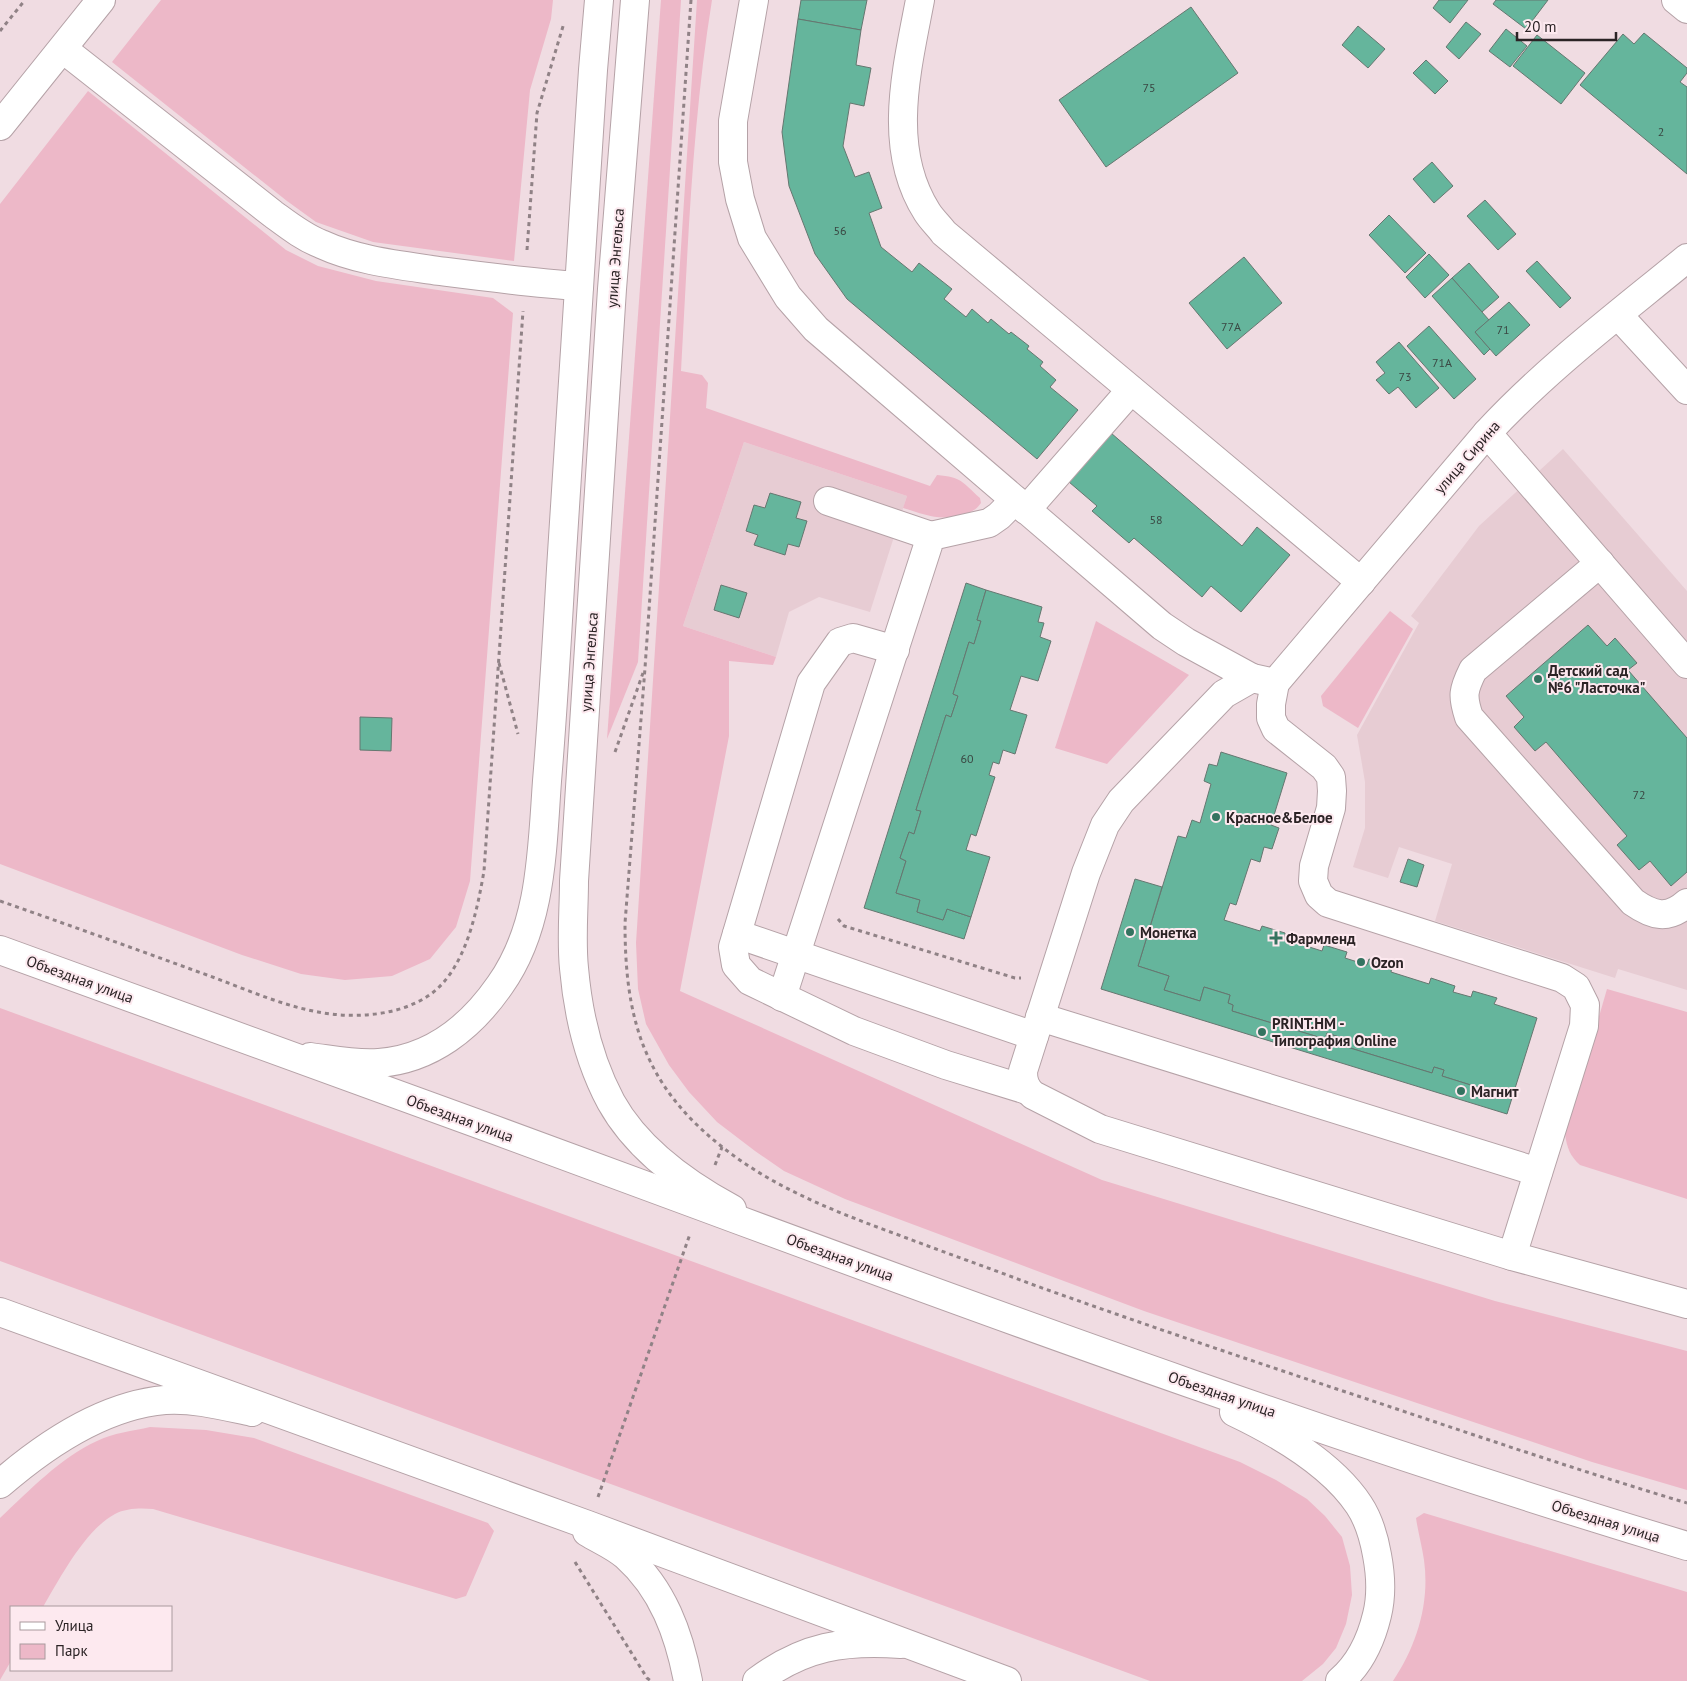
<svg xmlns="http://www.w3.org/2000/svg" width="1687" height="1681" font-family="'PT Sans',sans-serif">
<rect width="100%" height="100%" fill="#f0dce2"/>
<g fill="#e7ccd3">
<path d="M 744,442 L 907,496 L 870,612 L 819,597 L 789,612 L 776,657 L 683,626 Z"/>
<path d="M 1563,449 L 1687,591 L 1687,990 L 1618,969 L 1615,978 L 1435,921 L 1452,864 L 1399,847 L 1388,878 L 1353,867 L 1365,828 L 1365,782 L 1357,735 L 1419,623 L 1411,616 L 1479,526 Z"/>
</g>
<g fill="#edb8c8">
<path d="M 161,0 L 553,0 L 551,19 L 530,90 L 514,261 L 373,242 L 316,222 L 287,201 L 112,62 Z"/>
<path d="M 661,0 L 681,0 L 638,662 L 607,739 Z"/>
<path d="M 697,0 L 712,0 C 692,123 688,247 681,371 L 702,375 L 708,383 L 706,408 L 930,486 L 937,475 C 962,477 962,482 980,498 L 981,503 C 976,510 973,511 965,514 C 940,522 927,515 903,508 L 907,496 L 744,442 L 683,626 L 776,657 L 773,665 L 729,661 L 729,736 L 680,991 L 1102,1180 L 1495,1301 L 1687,1351 L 1687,1490 L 1592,1462 L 1144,1311 L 845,1199 L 784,1171 L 755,1151 L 717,1122 L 689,1092 L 669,1065 L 646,1024 L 638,989 L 636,943 Z"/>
<path d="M 88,91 L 286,250 L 318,266 L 376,281 L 493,298 L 513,313 L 470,881 L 456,927 L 430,959 L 392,976 L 345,980 L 301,974 L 242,955 L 0,864 L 0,204 Z"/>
<path d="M 1390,611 L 1413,629 L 1358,728 L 1323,706 L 1321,696 Z"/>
<path d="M 1096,621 L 1189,675 L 1107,764 L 1055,748 Z"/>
<path d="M 1607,989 L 1687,1012 L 1687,1199 L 1580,1165 C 1570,1156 1567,1148 1565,1134 Z"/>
<path d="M 0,1008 L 1240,1462 L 1276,1480 L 1307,1499 L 1325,1516 L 1342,1537 L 1350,1566 L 1352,1595 L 1346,1624 L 1336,1648 L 1323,1664 L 1302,1681 L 1150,1681 L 0,1261 Z"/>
<path d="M 150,1427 L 206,1430 L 254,1438 L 488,1523 L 494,1531 L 466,1596 L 456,1599 L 153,1509 C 141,1508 126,1508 115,1514 C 85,1530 60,1578 43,1607 L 11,1607 L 11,1661 L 0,1680 L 0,1518 C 30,1490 60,1458 97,1441 C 113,1433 133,1431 150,1427 Z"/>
<path d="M 1424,1513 L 1687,1592 L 1687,1681 L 1393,1681 C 1417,1645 1430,1603 1424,1560 C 1422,1546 1418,1532 1416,1518 Z"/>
</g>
<g fill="#65b59c" stroke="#657770">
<path d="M 801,0 L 867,0 L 861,30 L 798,19 Z"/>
<path d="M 1439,0 L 1468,0 L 1450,23 L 1433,8 Z"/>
<path d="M 1496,0 L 1548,0 L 1526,29 L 1493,4 Z"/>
<path d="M 1191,7 L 1238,73 L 1106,167 L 1059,100 Z"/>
<path d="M 798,19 L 861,30 L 856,65 L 871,68 L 864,106 L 850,103 L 843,146 L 855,177 L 869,172 L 882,208 L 869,213 L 881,247 L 912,272 L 919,263 L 952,289 L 944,299 L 966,317 L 972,309 L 988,323 L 991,319 L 1009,334 L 1011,332 L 1029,346 L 1027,349 L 1043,362 L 1040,366 L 1056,380 L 1050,387 L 1078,410 L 1037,459 L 847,299 L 815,254 L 789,186 L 782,132 Z"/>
<path d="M 1466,22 L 1481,34 L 1459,59 L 1446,47 Z"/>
<path d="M 1358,26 L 1385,49 L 1368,68 L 1342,45 Z"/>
<path d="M 1506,29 L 1527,46 L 1510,67 L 1489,51 Z"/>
<path d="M 1644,33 L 1687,68 L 1687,73 L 1680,82 L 1687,87 L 1687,174 L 1580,85 L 1623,34 L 1634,44 Z"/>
<path d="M 1537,35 L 1585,73 L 1561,104 L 1513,66 Z"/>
<path d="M 1426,60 L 1448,81 L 1435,94 L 1413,73 Z"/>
<path d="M 1432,162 L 1453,186 L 1434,203 L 1413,179 Z"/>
<path d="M 1485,200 L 1516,234 L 1498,250 L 1467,216 Z"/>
<path d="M 1389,215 L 1426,253 L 1405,273 L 1369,235 Z"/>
<path d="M 1429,254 L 1449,275 L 1425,298 L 1406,277 Z"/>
<path d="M 1244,257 L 1282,303 L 1227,349 L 1189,303 Z"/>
<path d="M 1537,261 L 1571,298 L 1560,308 L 1526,271 Z"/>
<path d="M 1469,263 L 1499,297 L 1482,312 L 1452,278 Z"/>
<path d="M 1452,278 L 1489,320 L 1475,332 L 1490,349 L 1484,355 L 1432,296 Z"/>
<path d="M 1509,302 L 1530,325 L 1496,356 L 1475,332 Z"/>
<path d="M 1429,326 L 1476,379 L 1454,399 L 1407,346 Z"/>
<path d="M 1399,342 L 1439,388 L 1416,408 L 1398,387 L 1389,394 L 1376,380 L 1385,373 L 1376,362 Z"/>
<path d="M 1111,433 L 1242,546 L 1257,527 L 1290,555 L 1241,612 L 1211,586 L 1202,597 L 1134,538 L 1129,543 L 1092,511 L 1097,506 L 1069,482 Z"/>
<path d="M 770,493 L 801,502 L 796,518 L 807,521 L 799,547 L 788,544 L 785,555 L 754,545 L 758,535 L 746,531 L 754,505 L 765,508 Z"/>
<path d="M 966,583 L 986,590 L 977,620 L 981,621 L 974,644 L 969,642 L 953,694 L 958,696 L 951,717 L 946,715 L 916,810 L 921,811 L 914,834 L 909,832 L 900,858 L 906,861 L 896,893 L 920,900 L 917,912 L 943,920 L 947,909 L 971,917 L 964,939 L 864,908 Z"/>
<path d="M 721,585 L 747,593 L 739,618 L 714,610 Z"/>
<path d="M 986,590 L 1042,607 L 1038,622 L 1044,623 L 1040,637 L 1051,641 L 1038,681 L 1021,676 L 1010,710 L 1027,715 L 1015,754 L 1003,750 L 999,764 L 993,762 L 989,775 L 995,777 L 976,836 L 971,834 L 966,850 L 990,857 L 971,917 L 947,909 L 943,920 L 917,912 L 920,900 L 896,893 L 906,861 L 900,858 L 909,832 L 914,834 L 921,811 L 916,810 L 946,715 L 951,717 L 958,696 L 953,694 L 969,642 L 974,644 L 981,621 L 977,620 Z"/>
<path d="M 1588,625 L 1607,646 L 1615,638 L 1637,663 L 1628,670 L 1687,738 L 1687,872 L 1671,886 L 1650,861 L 1639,870 L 1617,845 L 1627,836 L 1546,742 L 1535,751 L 1514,727 L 1524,717 L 1506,696 Z"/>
<path d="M 360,717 L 392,718 L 391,751 L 360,750 Z"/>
<path d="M 1221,752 L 1287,773 L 1271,825 L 1279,828 L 1272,849 L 1264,847 L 1260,862 L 1251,859 L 1236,905 L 1230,903 L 1224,920 L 1260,931 L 1262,926 L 1285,933 L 1284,939 L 1322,951 L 1324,945 L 1347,952 L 1345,958 L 1367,965 L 1369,959 L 1392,966 L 1391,972 L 1429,984 L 1431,978 L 1455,986 L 1453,992 L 1471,997 L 1473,991 L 1497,998 L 1494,1004 L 1537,1018 L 1512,1098 L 1442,1076 L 1444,1070 L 1434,1067 L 1432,1073 L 1337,1044 L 1339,1037 L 1327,1033 L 1325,1039 L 1232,1011 L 1233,1005 L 1228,1003 L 1230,995 L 1204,987 L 1200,1001 L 1164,990 L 1169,976 L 1138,966 L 1178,836 L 1186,838 L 1192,820 L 1200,823 L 1211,784 L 1204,781 L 1209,764 L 1217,766 Z"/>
<path d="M 1408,859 L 1424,865 L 1417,887 L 1400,882 Z"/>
<path d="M 1135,879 L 1162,887 L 1138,966 L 1169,976 L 1164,990 L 1200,1001 L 1204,987 L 1230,995 L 1228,1003 L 1233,1005 L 1232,1011 L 1325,1039 L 1327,1033 L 1339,1037 L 1337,1044 L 1432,1073 L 1434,1067 L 1444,1070 L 1442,1076 L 1512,1098 L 1507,1114 L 1101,989 Z"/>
</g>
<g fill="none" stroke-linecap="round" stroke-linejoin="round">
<g stroke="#b5a2a7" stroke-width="30">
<g id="minor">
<path d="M 754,0 L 733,121 L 733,162 L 740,199 L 752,238 L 788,297 L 816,329 L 1162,626 L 1186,642 L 1252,678"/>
<path d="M 920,0 C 907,69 886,148 927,212 C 932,220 939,226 944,233 L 1361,582"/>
<path d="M 1676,0 L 1687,9"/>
<path d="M 63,49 L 273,214 C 288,225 303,237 321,244 C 358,261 399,265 439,271 C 486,277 532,283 579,286"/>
<path d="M 0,126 L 101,0"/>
<path d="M 1618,315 L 1687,390"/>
<path d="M 1487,433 L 1687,664"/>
<path d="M 828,501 L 931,536"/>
<path d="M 1026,510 L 1131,390"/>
<path d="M 1600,563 L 1473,670 C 1463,690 1462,696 1469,717 L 1633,902 C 1653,916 1668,920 1687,903"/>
<path d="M 895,650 L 853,638 L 840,642 L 811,683 L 733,947 L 736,965 L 750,981 L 854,1031 L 946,1065 L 1027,1090"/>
<path d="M 1275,683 L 1252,678 L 1224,694 L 1121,801 L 1105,825 L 1086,873 L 1023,1071 C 1023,1081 1025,1088 1033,1095 L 1100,1129 L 1512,1256 L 1687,1304"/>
<path d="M 737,934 L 1034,1036"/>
<path d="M 782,997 L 931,536 L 989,523 L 999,516 L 1015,500"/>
<path d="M 1040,1017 L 1538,1172"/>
<path d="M 1512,1256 L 1584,1026 L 1585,1005 L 1576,987 L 1562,978 L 1328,903 L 1319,895 L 1313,881 L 1314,866 L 1331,808 L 1332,791 L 1331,777 L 1324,767 L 1276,729 L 1271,718 L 1271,704 L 1275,683 L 1487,433 C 1547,368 1619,314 1687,258"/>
<path d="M 0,1484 C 45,1445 105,1405 165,1400 C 194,1398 224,1406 252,1412"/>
<path d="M 587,1532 C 600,1540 615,1546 626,1556 C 663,1589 679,1634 688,1681"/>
<path d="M 757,1681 C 804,1646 844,1640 901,1644"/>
</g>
</g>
<g stroke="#b5a2a7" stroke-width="30">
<g id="major">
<path d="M 635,0 L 612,289 L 574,881 C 574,910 571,939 574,968 C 578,1014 589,1061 611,1102 C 637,1149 686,1184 732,1209"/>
<path d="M 310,1057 C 333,1060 356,1065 379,1063 C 431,1059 471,1027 500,985 C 542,926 542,850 547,781 C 553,710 557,639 561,569 C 572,402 582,236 593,70 L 599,0"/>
</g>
</g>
<g stroke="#b5a2a7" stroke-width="30">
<g id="highway">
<path d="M 0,950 C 234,1036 468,1119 701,1206 C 1027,1327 1354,1446 1687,1546"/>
<path d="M 0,1312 L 588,1525 L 1007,1681"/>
<path d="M 1234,1412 C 1278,1433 1331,1463 1359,1505 C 1369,1520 1374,1538 1377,1555 C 1381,1576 1382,1595 1377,1615 C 1371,1640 1360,1664 1340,1681"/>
</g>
</g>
<g stroke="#908286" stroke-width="3" stroke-dasharray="4 4" stroke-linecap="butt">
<path d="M 691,0 L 645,668 L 625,923 C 625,999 636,1062 691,1119 C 751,1180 825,1208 904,1237 C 946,1253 989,1268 1031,1284 C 1143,1324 1255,1362 1367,1399 C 1474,1435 1580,1471 1687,1503"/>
<path d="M 0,31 L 25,0"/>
<path d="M 527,250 L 537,113 L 564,23"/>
<path d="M 499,663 L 518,734"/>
<path d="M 615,752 L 643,673"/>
<path d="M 0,901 C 69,925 138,950 207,975 C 243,988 280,1005 318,1012 C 355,1019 400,1016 431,994 C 466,968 477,911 484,871 L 523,311"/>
<path d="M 838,919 L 844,926 L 1015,978 L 1021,978"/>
<path d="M 715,1165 L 722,1147"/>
<path d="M 598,1497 L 690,1234"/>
<path d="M 575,1562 L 647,1678 L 651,1681"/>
</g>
<use href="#minor" stroke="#fff" stroke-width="28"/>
<use href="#major" stroke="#fff" stroke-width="28"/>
<use href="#highway" stroke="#fff" stroke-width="28"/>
</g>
<g fill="#347360" stroke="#fde9ef" stroke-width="2">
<circle cx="1538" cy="679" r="5"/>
<circle cx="1216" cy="817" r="5"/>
<circle cx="1130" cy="932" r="5"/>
<path d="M1273.5 930.5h5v5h5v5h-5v5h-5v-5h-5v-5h5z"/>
<circle cx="1361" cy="962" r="5"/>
<circle cx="1262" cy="1032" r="5"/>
<circle cx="1461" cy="1091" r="5"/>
</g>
<g text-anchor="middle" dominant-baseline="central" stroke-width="4" stroke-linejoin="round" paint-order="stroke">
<g font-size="12" fill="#3a4843">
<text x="1149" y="87">75</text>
<text x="1661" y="131">2</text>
<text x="840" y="230">56</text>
<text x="1231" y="326">77А</text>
<text x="1503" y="329">71</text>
<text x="1442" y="362">71А</text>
<text x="1405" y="376">73</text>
<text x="1156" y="519">58</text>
<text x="967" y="758">60</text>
<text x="1639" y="794">72</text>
</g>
<g font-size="15" fill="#2b2325" stroke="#fde9ef">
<text transform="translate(615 258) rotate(-86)">улица Энгельса</text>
<text transform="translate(1467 457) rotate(-49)">улица Сирина</text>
<text transform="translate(589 662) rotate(-86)">улица Энгельса</text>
<text transform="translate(80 979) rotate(20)">Объездная улица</text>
<text transform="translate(460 1118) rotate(20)">Объездная улица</text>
<text transform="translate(840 1257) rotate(20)">Объездная улица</text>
<text transform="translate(1222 1394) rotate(19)">Объездная улица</text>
<text transform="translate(1606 1521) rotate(17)">Объездная улица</text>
</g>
<g font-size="15" font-weight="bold" fill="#2b2325" stroke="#fde9ef" text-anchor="start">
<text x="1548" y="670">Детский сад<tspan x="1548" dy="17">№6 "Ласточка"</tspan></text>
<text x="1226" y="817">Красное&amp;Белое</text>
<text x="1140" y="932">Монетка</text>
<text x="1286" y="938">Фармленд</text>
<text x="1371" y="962">Ozon</text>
<text x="1272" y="1023">PRINT.HM -<tspan x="1272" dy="17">Типография Online</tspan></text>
<text x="1471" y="1091">Магнит</text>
</g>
</g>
<rect x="10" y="1606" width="162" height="65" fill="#fde9ef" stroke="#a99a9e"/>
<rect x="20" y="1622" width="25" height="8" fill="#ffffff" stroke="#a99a9e"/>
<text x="55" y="1631" font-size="15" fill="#2b2325">Улица</text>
<rect x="20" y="1644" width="25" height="15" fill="#edb8c8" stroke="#a99a9e"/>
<text x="55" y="1656" font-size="15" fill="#2b2325">Парк</text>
<path d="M1517 32v8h99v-8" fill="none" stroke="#2b2325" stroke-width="2.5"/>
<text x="1524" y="32" font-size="15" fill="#2b2325" stroke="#fde9ef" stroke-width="4" paint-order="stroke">20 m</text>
</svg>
